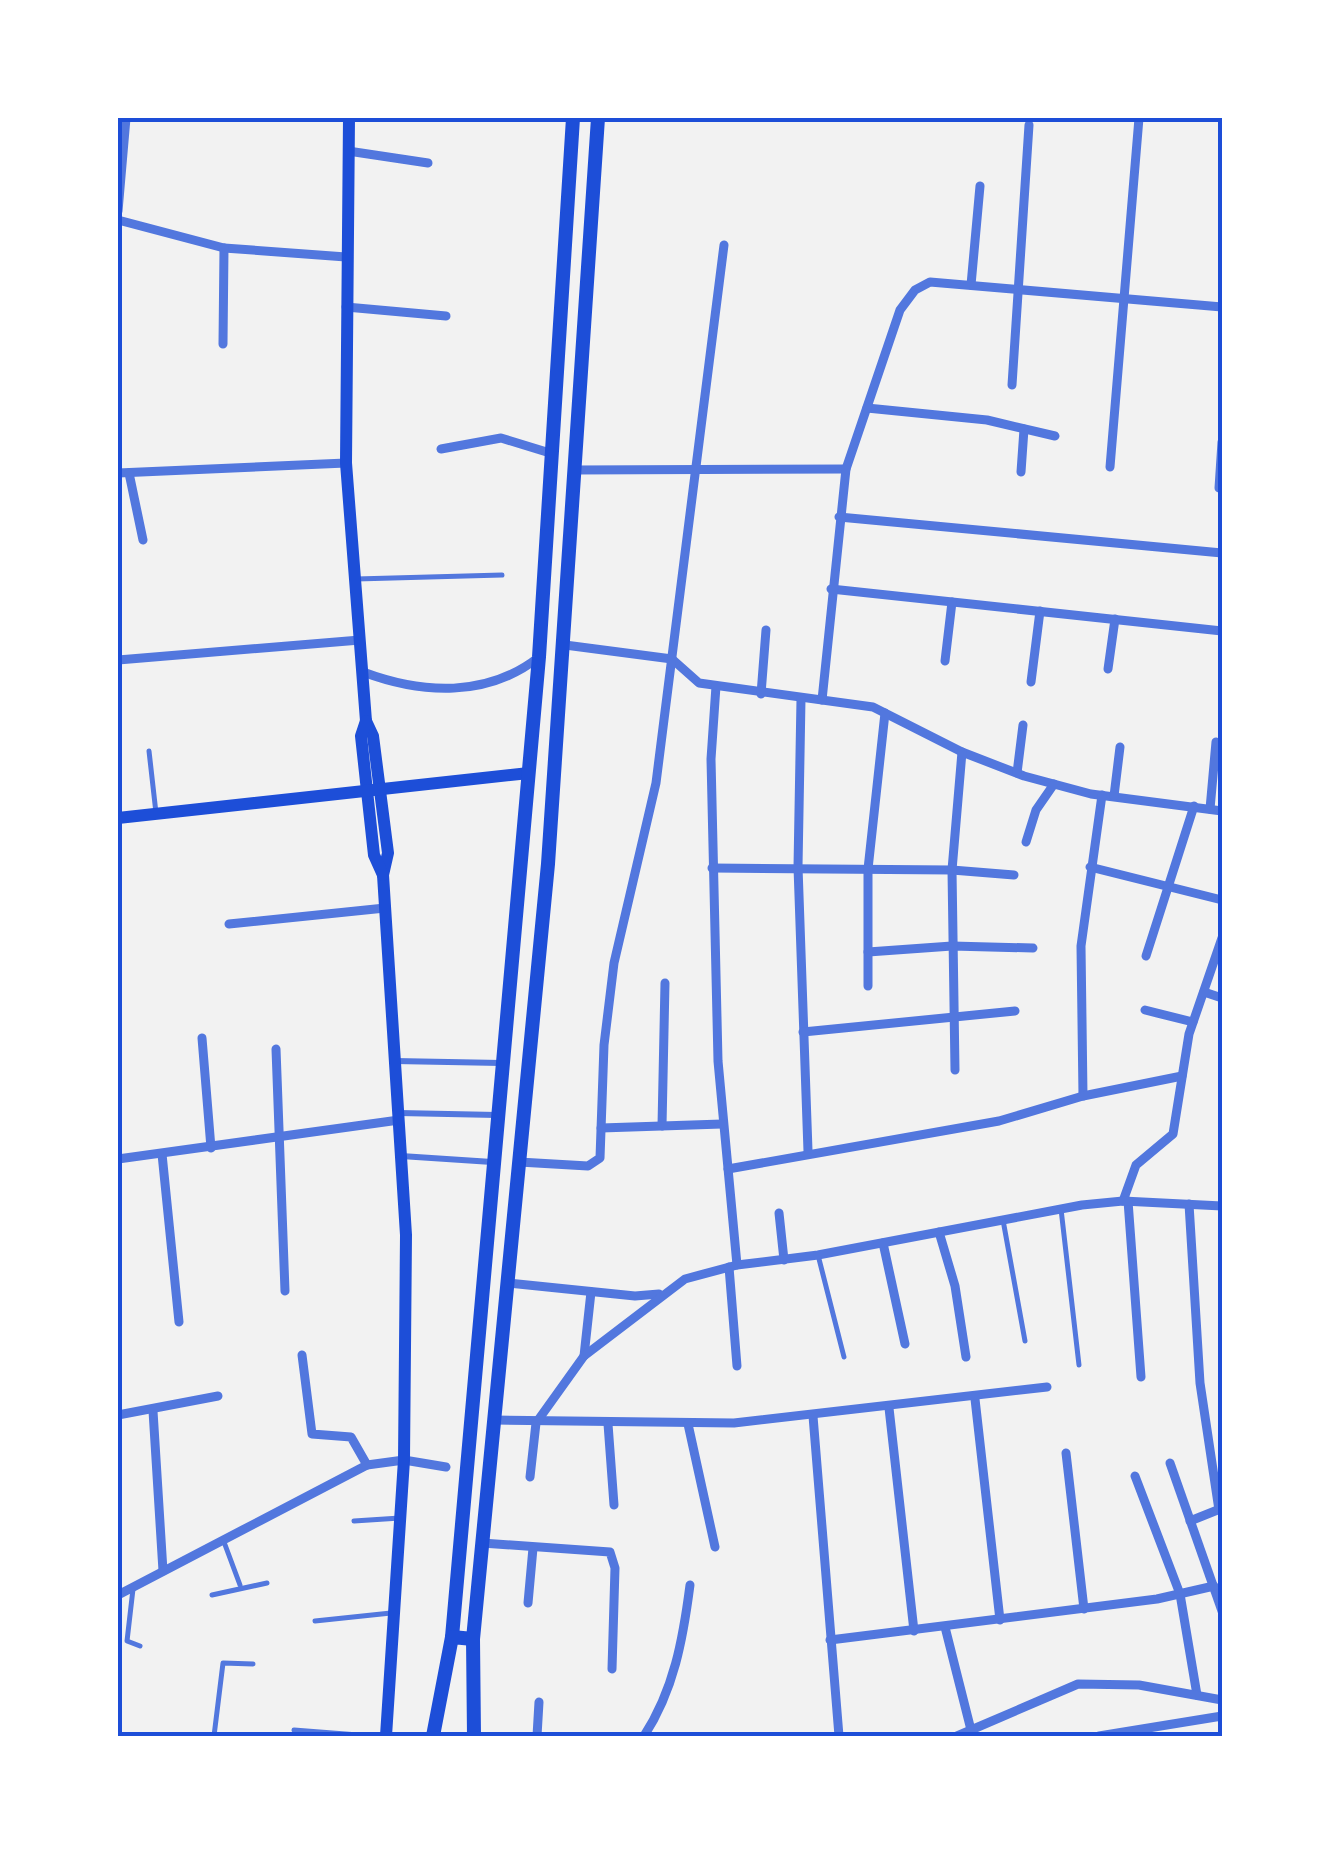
<svg xmlns="http://www.w3.org/2000/svg" width="1340" height="1854" font-family="Lora,serif">
<rect width="100%" height="100%" fill="#f2f2f2"/>
<g fill="none" stroke-linecap="round" stroke-linejoin="round">
<g stroke="#5277de" stroke-width="5">
<path d="M 356,579 L 502,575"/>
<path d="M 149,751 L 156,813"/>
<path d="M 1061,1209 L 1079,1365"/>
<path d="M 1003,1220 L 1025,1341"/>
<path d="M 818,1255 L 844,1357"/>
<path d="M 354,1521 L 400,1518"/>
<path d="M 224,1542 L 240,1585"/>
<path d="M 133,1589 L 127,1641 L 140,1646"/>
<path d="M 212,1595 L 267,1583"/>
<path d="M 315,1621 L 391,1613"/>
<path d="M 294,1730 L 371,1736"/>
<path d="M 214,1736 L 223,1663 L 253,1664"/>
</g>
<g stroke="#5277de" stroke-width="6">
<path d="M 395,1061 L 501,1063"/>
<path d="M 399,1113 L 497,1115"/>
<path d="M 401,1156 L 492,1162"/>
</g>
<g stroke="#5277de" stroke-width="9">
<path d="M 348,151 L 428,163"/>
<path d="M 118,211 L 126,118"/>
<path d="M 118,220 L 224,248 L 346,257"/>
<path d="M 971,285 L 980,186"/>
<path d="M 346,307 L 446,316"/>
<path d="M 223,344 L 224,248"/>
<path d="M 1012,385 L 1029,125"/>
<path d="M 867,408 L 987,420 L 1055,436"/>
<path d="M 441,449 L 501,438 L 550,453"/>
<path d="M 1110,467 L 1139,118"/>
<path d="M 574,470 L 846,469"/>
<path d="M 1021,472 L 1024,429"/>
<path d="M 118,473 L 346,463"/>
<path d="M 129,473 L 143,540"/>
<path d="M 1219,488 L 1222,442"/>
<path d="M 839,517 L 1222,553"/>
<path d="M 831,589 L 1222,631"/>
<path d="M 565,645 L 672,659 L 699,683 L 873,707 L 962,752 L 1024,776 L 1091,794 L 1222,811"/>
<path d="M 118,660 L 360,640"/>
<path d="M 945,661 L 952,602"/>
<path d="M 1108,669 L 1115,619"/>
<path d="M 363,672 C 422,694 487,698 539,657"/>
<path d="M 1031,682 L 1040,611"/>
<path d="M 716,686 L 711,759 L 718,1061 L 737,1265"/>
<path d="M 761,694 L 766,630"/>
<path d="M 801,699 L 798,867 L 808,1151"/>
<path d="M 822,700 L 846,469 L 900,310 L 915,290 L 930,282 L 1222,307"/>
<path d="M 1017,773 L 1023,725"/>
<path d="M 1114,796 L 1120,747"/>
<path d="M 1210,809 L 1216,742"/>
<path d="M 1026,842 L 1036,810 L 1054,784"/>
<path d="M 1090,867 L 1222,900"/>
<path d="M 712,868 L 952,870 L 1014,875"/>
<path d="M 229,924 L 385,908"/>
<path d="M 868,952 L 952,946 L 1033,948"/>
<path d="M 1146,956 L 1194,806"/>
<path d="M 868,986 L 868,869 L 885,713"/>
<path d="M 1204,992 L 1222,998"/>
<path d="M 1145,1010 L 1193,1022"/>
<path d="M 803,1032 L 1015,1011"/>
<path d="M 202,1038 L 211,1148"/>
<path d="M 276,1049 L 285,1291"/>
<path d="M 955,1070 L 952,870 L 962,752"/>
<path d="M 1083,1096 L 1081,946 L 1102,795"/>
<path d="M 662,1126 L 665,983"/>
<path d="M 601,1128 L 722,1124"/>
<path d="M 162,1154 L 179,1322"/>
<path d="M 118,1159 L 399,1120"/>
<path d="M 519,1162 L 588,1166 L 600,1158 L 604,1045 L 614,963 L 656,783 L 724,245"/>
<path d="M 728,1169 L 999,1121 L 1083,1096 L 1182,1076"/>
<path d="M 1123,1201 L 1136,1165 L 1173,1134 L 1189,1034 L 1222,938"/>
<path d="M 1128,1201 L 1141,1377"/>
<path d="M 1189,1204 L 1200,1383 L 1219,1510"/>
<path d="M 779,1213 L 784,1260"/>
<path d="M 939,1232 L 955,1286 L 966,1357"/>
<path d="M 883,1243 L 905,1344"/>
<path d="M 729,1267 L 737,1366"/>
<path d="M 508,1283 L 635,1296 L 659,1294"/>
<path d="M 302,1355 L 312,1434 L 351,1437 L 367,1465"/>
<path d="M 584,1356 L 591,1292"/>
<path d="M 975,1399 L 1000,1620"/>
<path d="M 889,1408 L 914,1631"/>
<path d="M 153,1411 L 163,1571"/>
<path d="M 118,1415 L 218,1396"/>
<path d="M 813,1416 L 839,1736"/>
<path d="M 494,1420 L 734,1423 L 1047,1387"/>
<path d="M 608,1424 L 614,1505"/>
<path d="M 688,1424 L 715,1547"/>
<path d="M 1066,1453 L 1084,1609"/>
<path d="M 1170,1463 L 1222,1611"/>
<path d="M 1135,1476 L 1180,1594 L 1197,1695"/>
<path d="M 530,1477 L 536,1423 L 584,1356 L 685,1279 L 737,1265 L 818,1255 L 1082,1205 L 1123,1201 L 1222,1206"/>
<path d="M 1190,1521 L 1220,1509"/>
<path d="M 482,1543 L 610,1552 L 615,1568 L 612,1669"/>
<path d="M 118,1595 L 367,1465 L 404,1460 L 446,1467"/>
<path d="M 528,1603 L 533,1548"/>
<path d="M 945,1627 L 971,1730"/>
<path d="M 830,1640 L 1157,1599 L 1214,1586"/>
<path d="M 537,1736 L 539,1702"/>
<path d="M 644,1736 C 674,1690 683,1639 690,1585"/>
<path d="M 957,1736 L 1078,1684 L 1139,1685 L 1222,1700"/>
<path d="M 1099,1736 L 1222,1716"/>
</g>
<g stroke="#1d4ed8" stroke-width="12">
<path d="M 349,118 L 346,463 L 366,721 L 373,736 L 388,853 L 383,875 L 406,1235 L 404,1460 L 386,1736"/>
<path d="M 366,721 L 361,736 L 374,855 L 383,875"/>
<path d="M 118,818 L 529,773"/>
</g>
<g stroke="#1d4ed8" stroke-width="14">
<path d="M 452,1637 L 539,657 L 573,118"/>
<path d="M 433,1736 L 452,1637 L 473,1639"/>
<path d="M 474,1736 L 473,1639 L 548,864 L 598,118"/>
</g>
</g>
<rect width="1340" height="1854" fill="none" stroke="#ffffff" stroke-width="240"/>
<rect x="120" y="120" width="1100" height="1614" fill="none" stroke="#1d4ed8" stroke-width="4"/>
</svg>
